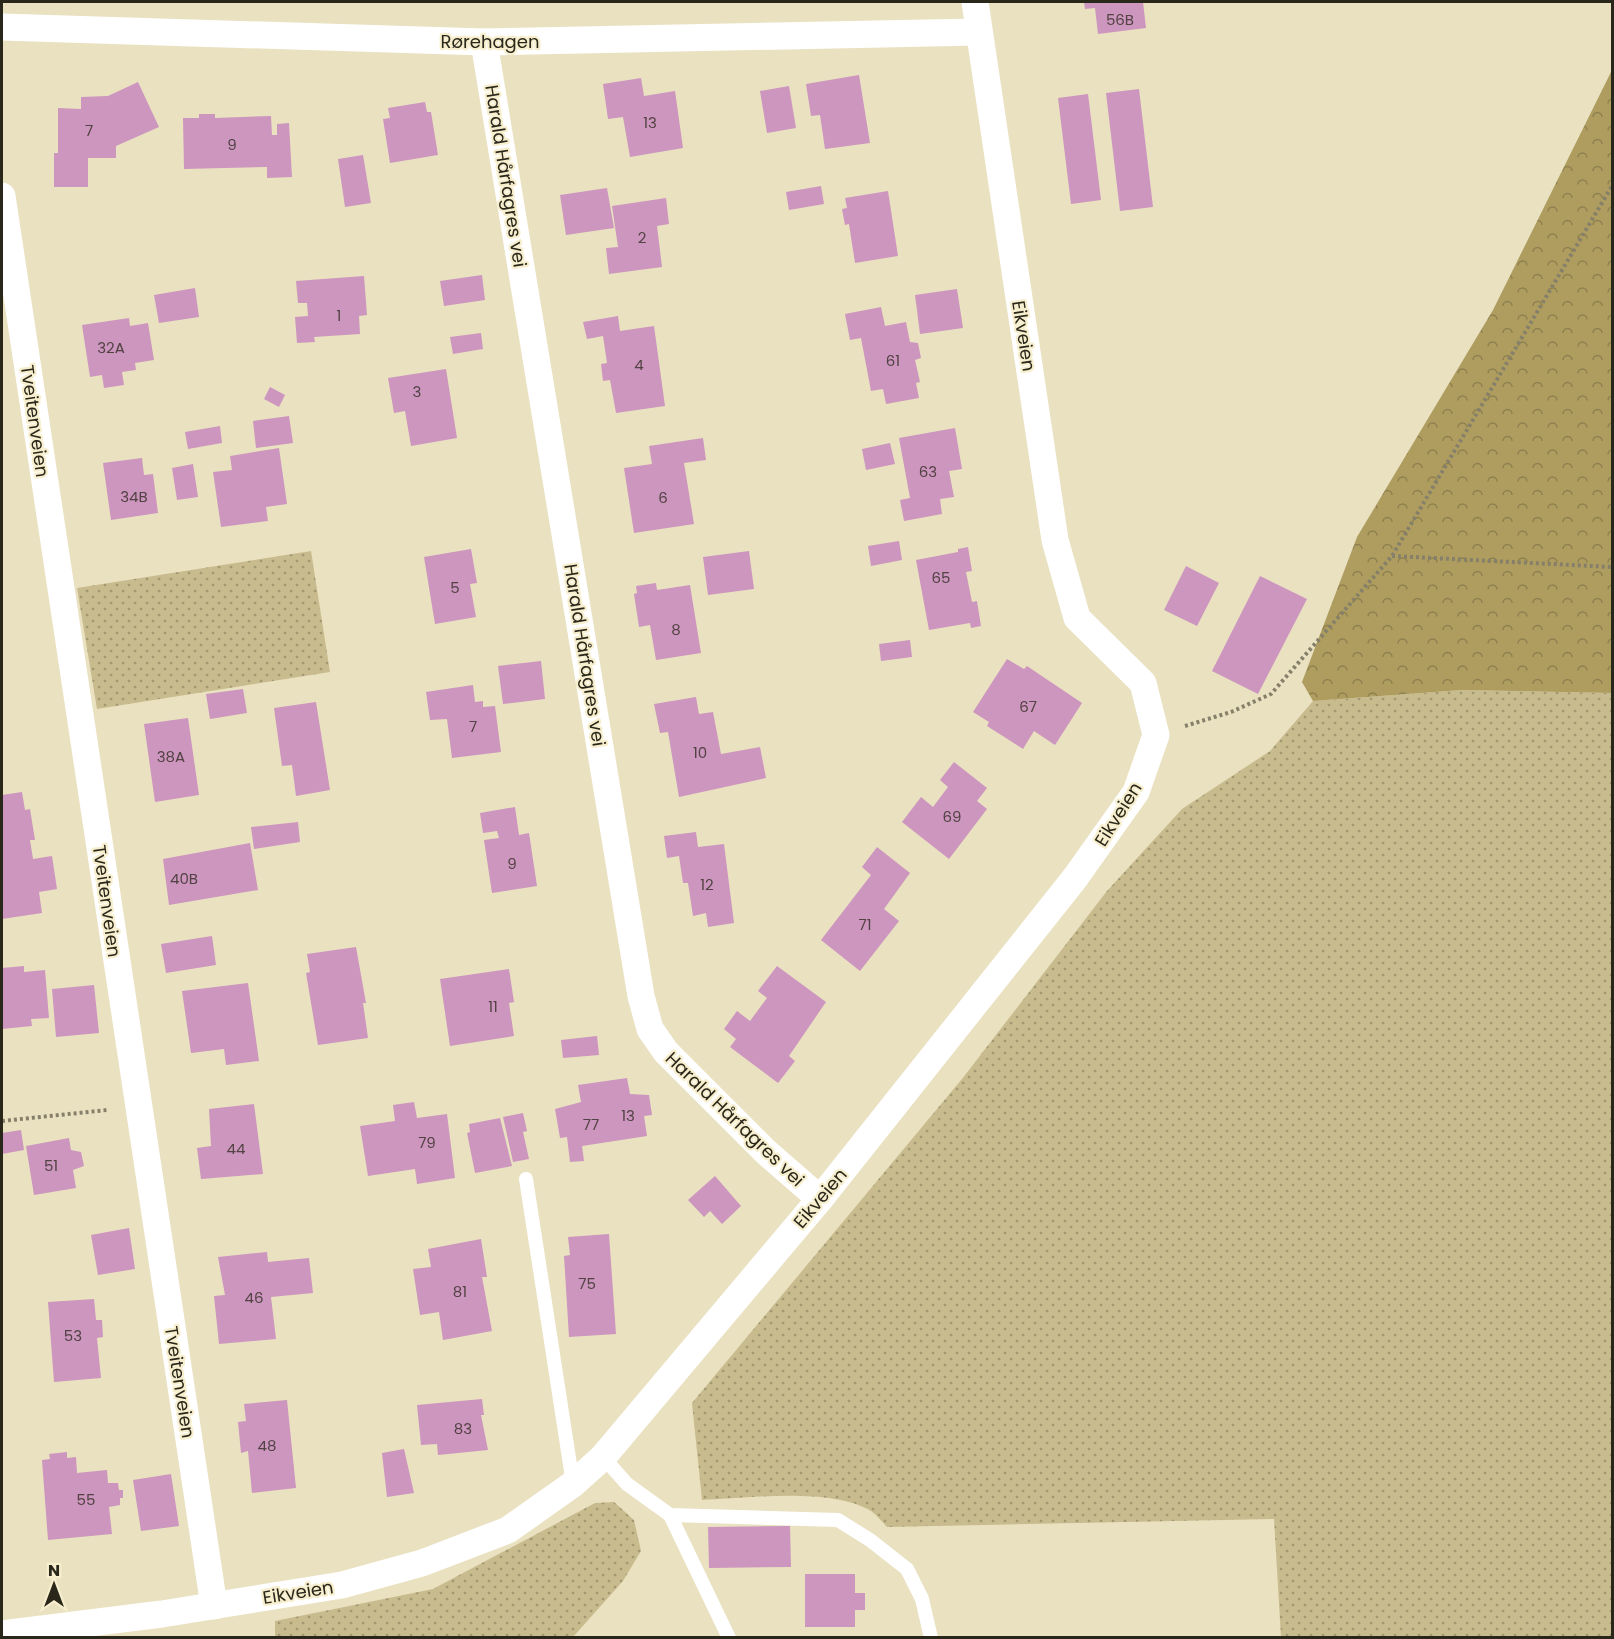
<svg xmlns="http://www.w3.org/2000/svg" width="1614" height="1639" font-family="Poppins,sans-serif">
<defs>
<pattern id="grass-dots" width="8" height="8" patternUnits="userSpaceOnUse" patternTransform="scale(1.5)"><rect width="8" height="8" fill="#c8bb8d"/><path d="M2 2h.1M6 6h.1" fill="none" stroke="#a29872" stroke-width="1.8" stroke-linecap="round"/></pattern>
<pattern id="forest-crowns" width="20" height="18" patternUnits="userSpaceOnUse" patternTransform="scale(1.5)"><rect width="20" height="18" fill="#ae9d5f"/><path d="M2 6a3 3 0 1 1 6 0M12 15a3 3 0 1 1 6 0" fill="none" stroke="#8e804e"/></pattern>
</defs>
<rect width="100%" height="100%" fill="#eae1c1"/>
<g fill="url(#grass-dots)">
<path d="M 311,551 L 330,672 L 97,709 L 77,588 Z"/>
<path d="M 1462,690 L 1612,693 L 1612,1637 L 1281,1637 L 1274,1519 L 887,1527 C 882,1522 877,1515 871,1511 C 832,1487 747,1498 702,1500 L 692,1403 L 962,1079 L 1107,891 L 1182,809 L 1270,751 L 1313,701 Z"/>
<path d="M 614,1502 L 634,1520 L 641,1551 L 623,1581 L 573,1637 L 275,1637 L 275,1621 L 433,1589 L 595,1503 Z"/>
</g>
<path fill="url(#forest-crowns)" d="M 1612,70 L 1612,693 L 1462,690 L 1313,701 L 1302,682 L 1357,537 L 1493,310 Z"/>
<g fill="#cc96be">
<path d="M 1084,2 L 1143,2 L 1146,28 L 1098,34 L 1095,8 L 1085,9 Z"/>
<path d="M 859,75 L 870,143 L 825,149 L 820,115 L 811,116 L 806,84 Z"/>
<path d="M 641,78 L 644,96 L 675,91 L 683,148 L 630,157 L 623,117 L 608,119 L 603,84 Z"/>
<path d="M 138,82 L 159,127 L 116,146 L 116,158 L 88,158 L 88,187 L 54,187 L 54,153 L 58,153 L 58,108 L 81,109 L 81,97 L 108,96 Z"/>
<path d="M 789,86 L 796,128 L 767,133 L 760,91 Z"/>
<path d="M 1139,89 L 1153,207 L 1120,211 L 1106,93 Z"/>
<path d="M 1088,94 L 1101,200 L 1071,204 L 1058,98 Z"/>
<path d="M 425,102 L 427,112 L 431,112 L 438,155 L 390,163 L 383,119 L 390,118 L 388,108 Z"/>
<path d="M 199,114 L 215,114 L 215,118 L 271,116 L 272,135 L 277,135 L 277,124 L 289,123 L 292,177 L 267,178 L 267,167 L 184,169 L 183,118 L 199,118 Z"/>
<path d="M 363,155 L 371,203 L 345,207 L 338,159 Z"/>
<path d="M 821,186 L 824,204 L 789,210 L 786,192 Z"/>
<path d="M 607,188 L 614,228 L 566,235 L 560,195 Z"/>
<path d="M 888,191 L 898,256 L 855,263 L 849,224 L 845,225 L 842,209 L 847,208 L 845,198 Z"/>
<path d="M 666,198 L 669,224 L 657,226 L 662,267 L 609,274 L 606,248 L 618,247 L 612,206 Z"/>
<path d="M 482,275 L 485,300 L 444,306 L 440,281 Z"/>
<path d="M 364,276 L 367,315 L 359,316 L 360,334 L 314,337 L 315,342 L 297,343 L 295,317 L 308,316 L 307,303 L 298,303 L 296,281 Z"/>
<path d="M 195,288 L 199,317 L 159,323 L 154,295 Z"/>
<path d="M 957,289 L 963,328 L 920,334 L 915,295 Z"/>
<path d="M 881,307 L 885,326 L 906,322 L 910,342 L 918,343 L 921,358 L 915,360 L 920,382 L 916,383 L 919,398 L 886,404 L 883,389 L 871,391 L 861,338 L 850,340 L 845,314 Z"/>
<path d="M 618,316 L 620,331 L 654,326 L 665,406 L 616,413 L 610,380 L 603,381 L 601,364 L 607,363 L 603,336 L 587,339 L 583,322 Z"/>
<path d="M 129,318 L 130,326 L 148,323 L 154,360 L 135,363 L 136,370 L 122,372 L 124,385 L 104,388 L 102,375 L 90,377 L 82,325 Z"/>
<path d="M 481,333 L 483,349 L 453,354 L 450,337 Z"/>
<path d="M 446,369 L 457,438 L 411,446 L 405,411 L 394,413 L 388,378 Z"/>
<path d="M 270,387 L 285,395 L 279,407 L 264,399 Z"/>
<path d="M 289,416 L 293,443 L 256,448 L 253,421 Z"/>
<path d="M 220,426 L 222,443 L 188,449 L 185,432 Z"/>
<path d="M 955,428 L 962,469 L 949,471 L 954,497 L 940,499 L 942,514 L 904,521 L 900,500 L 910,498 L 899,438 Z"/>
<path d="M 703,438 L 706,460 L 684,463 L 694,524 L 634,533 L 624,468 L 652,464 L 649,446 Z"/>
<path d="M 890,443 L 895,464 L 866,470 L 862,449 Z"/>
<path d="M 279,448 L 287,504 L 266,507 L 268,521 L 221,527 L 213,472 L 232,470 L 230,456 Z"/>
<path d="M 142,458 L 144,475 L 153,474 L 158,513 L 111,520 L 103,463 Z"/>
<path d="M 193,464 L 198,497 L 177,500 L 172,468 Z"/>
<path d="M 899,541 L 902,560 L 871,566 L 868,546 Z"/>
<path d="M 968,547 L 972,571 L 966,572 L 972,602 L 977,601 L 981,626 L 971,628 L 970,623 L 929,630 L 916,560 L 958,552 L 958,549 Z"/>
<path d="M 471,549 L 477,583 L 470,584 L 476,617 L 435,624 L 424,557 Z"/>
<path d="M 749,551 L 754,589 L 708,595 L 703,557 Z"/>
<path d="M 1186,566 L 1219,583 L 1197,626 L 1164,610 Z"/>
<path d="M 1260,576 L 1307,599 L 1258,694 L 1212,671 Z"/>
<path d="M 656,583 L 657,590 L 690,585 L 701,653 L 656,660 L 650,625 L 639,627 L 634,594 L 637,593 L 636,586 Z"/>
<path d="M 910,640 L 912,657 L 881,661 L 879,644 Z"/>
<path d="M 1007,659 L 1024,669 L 1027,666 L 1082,703 L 1055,745 L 1034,731 L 1023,749 L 987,726 L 989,722 L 973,712 Z"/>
<path d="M 541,661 L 545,699 L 503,704 L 498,666 Z"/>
<path d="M 473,685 L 475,702 L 483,701 L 483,707 L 495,706 L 501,752 L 452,758 L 447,719 L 430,720 L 426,692 Z"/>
<path d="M 243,689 L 247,713 L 210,719 L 206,694 Z"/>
<path d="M 696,697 L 699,714 L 713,712 L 721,754 L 760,747 L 766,778 L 679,797 L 668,732 L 660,733 L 654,704 Z"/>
<path d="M 316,702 L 330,790 L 296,796 L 292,765 L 282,766 L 274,708 Z"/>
<path d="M 188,718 L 199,795 L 155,802 L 144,724 Z"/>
<path d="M 954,762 L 987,788 L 977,801 L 987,809 L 949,859 L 902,822 L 921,797 L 933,807 L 948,787 L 940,780 Z"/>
<path d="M 22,792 L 25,810 L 30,809 L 35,840 L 30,840 L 33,859 L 52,856 L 57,889 L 39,892 L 42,913 L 2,919 L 2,795 Z"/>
<path d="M 515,807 L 519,835 L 529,833 L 537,886 L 492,893 L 484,840 L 499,838 L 497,831 L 483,833 L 480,813 Z"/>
<path d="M 298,822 L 300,842 L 254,849 L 251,827 Z"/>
<path d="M 696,832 L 698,847 L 724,844 L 734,923 L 708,927 L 706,913 L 693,916 L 688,883 L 683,883 L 679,856 L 667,858 L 664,836 Z"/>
<path d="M 250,843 L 258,890 L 169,905 L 163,859 Z"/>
<path d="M 877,847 L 910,873 L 884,909 L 899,921 L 860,971 L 821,940 L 871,875 L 862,867 Z"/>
<path d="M 212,936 L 216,965 L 166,973 L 161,944 Z"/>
<path d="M 356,947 L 366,1003 L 363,1003 L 368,1038 L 318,1045 L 306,973 L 310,972 L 307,954 Z"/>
<path d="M 24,966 L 24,972 L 45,970 L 49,1018 L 31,1019 L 32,1026 L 2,1029 L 2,968 Z"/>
<path d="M 777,966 L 826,1002 L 789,1056 L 795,1061 L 778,1083 L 730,1047 L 736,1039 L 724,1029 L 737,1011 L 750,1021 L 767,998 L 758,991 Z"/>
<path d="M 509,969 L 514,1002 L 509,1003 L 514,1036 L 450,1046 L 440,979 Z"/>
<path d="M 248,983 L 259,1061 L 226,1065 L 224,1049 L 191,1053 L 182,991 Z"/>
<path d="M 94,985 L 99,1033 L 56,1037 L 52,989 Z"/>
<path d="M 597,1036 L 599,1055 L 563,1058 L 561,1040 Z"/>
<path d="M 627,1078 L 630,1094 L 649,1095 L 652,1115 L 644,1116 L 647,1136 L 582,1146 L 584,1161 L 570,1162 L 567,1137 L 560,1138 L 555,1109 L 581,1102 L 578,1085 Z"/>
<path d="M 414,1102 L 417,1118 L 447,1114 L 455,1178 L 417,1184 L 415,1169 L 368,1176 L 360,1126 L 395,1121 L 393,1105 Z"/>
<path d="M 254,1104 L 263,1174 L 201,1179 L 197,1148 L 211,1146 L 209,1109 Z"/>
<path d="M 523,1113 L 527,1131 L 523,1132 L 529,1159 L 513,1162 L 503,1117 Z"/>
<path d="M 500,1118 L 512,1166 L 475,1173 L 467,1133 L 470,1132 L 469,1124 Z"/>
<path d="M 21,1130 L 24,1150 L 2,1154 L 2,1133 Z"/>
<path d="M 69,1138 L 71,1150 L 81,1152 L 84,1166 L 73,1170 L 76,1188 L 34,1195 L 26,1146 Z"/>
<path d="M 715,1176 L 741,1206 L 722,1224 L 710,1211 L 704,1217 L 688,1200 Z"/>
<path d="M 129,1228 L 135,1269 L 98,1275 L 91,1235 Z"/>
<path d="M 609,1234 L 616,1334 L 569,1337 L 564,1256 L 570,1255 L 568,1237 Z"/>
<path d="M 481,1239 L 487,1277 L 482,1277 L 492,1331 L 443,1340 L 439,1312 L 420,1315 L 413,1269 L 431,1267 L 428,1249 Z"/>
<path d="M 267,1252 L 268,1262 L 309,1258 L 313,1293 L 271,1297 L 276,1339 L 219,1344 L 214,1296 L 225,1295 L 218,1257 Z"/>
<path d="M 94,1299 L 96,1320 L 102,1320 L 103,1337 L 97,1338 L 101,1378 L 54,1382 L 48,1302 Z"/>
<path d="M 482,1399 L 484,1415 L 481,1415 L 488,1450 L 438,1455 L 437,1444 L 421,1445 L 417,1405 Z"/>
<path d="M 287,1400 L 296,1488 L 252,1493 L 248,1451 L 241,1453 L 238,1422 L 246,1421 L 244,1404 Z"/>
<path d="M 404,1449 L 414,1493 L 387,1497 L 382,1453 Z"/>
<path d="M 67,1452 L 67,1458 L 76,1457 L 77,1473 L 107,1470 L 108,1483 L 118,1483 L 119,1490 L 123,1490 L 123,1498 L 120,1498 L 120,1505 L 109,1507 L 112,1534 L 48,1540 L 42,1460 L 50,1459 L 49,1454 Z"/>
<path d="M 171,1474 L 179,1526 L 141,1531 L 133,1480 Z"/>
<path d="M 790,1526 L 791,1567 L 709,1568 L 708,1527 Z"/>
<path d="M 805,1574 L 855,1574 L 855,1593 L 865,1593 L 865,1610 L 855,1610 L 855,1627 L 805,1627 Z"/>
</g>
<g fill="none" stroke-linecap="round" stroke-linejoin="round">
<g stroke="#86806a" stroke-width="4" stroke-dasharray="3 3" stroke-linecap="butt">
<path d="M 1392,556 L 1612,567"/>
<path d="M 1185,726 L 1231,712 L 1271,694 L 1392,556 L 1612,186"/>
<path d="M 2,1121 L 107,1110"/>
</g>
<g stroke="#fff" stroke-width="14">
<path d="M 526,1179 L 573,1484"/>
<path d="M 603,1457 L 627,1484 L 670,1515 L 838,1520 L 870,1540 L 907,1569 L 922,1599 L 931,1638"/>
<path d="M 670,1515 L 729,1638"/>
</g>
<g stroke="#fff" stroke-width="27">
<path d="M 2,27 L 484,42 L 978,32"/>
<path d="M 484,42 L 641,996 L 650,1029 L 666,1052 L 766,1152 L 820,1199"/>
<path d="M 2,196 L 214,1606"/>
<path d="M 2,1634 L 162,1614 L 342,1585 L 422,1563 L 508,1530 L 573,1484 L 603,1457 L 820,1199 L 1075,878 L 1136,792 L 1156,735 L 1143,683 L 1077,618 L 1055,540 L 975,2"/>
</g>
</g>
<g text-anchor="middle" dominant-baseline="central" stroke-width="4.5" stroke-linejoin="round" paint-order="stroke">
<g font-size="15" fill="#524243">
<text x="1120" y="19">56B</text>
<text x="650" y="122">13</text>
<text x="89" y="130">7</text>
<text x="232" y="144">9</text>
<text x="642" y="237">2</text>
<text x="339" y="315">1</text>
<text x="111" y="347">32A</text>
<text x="893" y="360">61</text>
<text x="639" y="364">4</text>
<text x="417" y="391">3</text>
<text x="928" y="471">63</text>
<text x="134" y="496">34B</text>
<text x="663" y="497">6</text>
<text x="941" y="577">65</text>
<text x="455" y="587">5</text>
<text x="676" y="629">8</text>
<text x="1028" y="706">67</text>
<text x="473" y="726">7</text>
<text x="700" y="752">10</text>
<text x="171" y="756">38A</text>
<text x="952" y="816">69</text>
<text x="512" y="863">9</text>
<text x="184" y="878">40B</text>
<text x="707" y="884">12</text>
<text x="865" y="924">71</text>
<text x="493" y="1006">11</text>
<text x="628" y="1115">13</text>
<text x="591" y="1124">77</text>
<text x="427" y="1142">79</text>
<text x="236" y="1148">44</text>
<text x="51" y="1165">51</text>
<text x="587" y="1283">75</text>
<text x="460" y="1291">81</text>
<text x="254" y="1297">46</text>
<text x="73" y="1335">53</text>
<text x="463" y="1428">83</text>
<text x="267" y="1445">48</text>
<text x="86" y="1499">55</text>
</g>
<g font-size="18" fill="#29261a" stroke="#f7eece">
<text x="490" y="41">Rørehagen</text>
<text transform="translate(506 176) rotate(81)">Harald Hårfagres vei</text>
<text transform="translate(1024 336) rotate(81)">Eikveien</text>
<text transform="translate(35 421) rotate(82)">Tveitenveien</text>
<text transform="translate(585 655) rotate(81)">Harald Hårfagres vei</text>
<text transform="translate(1118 814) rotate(-58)">Eikveien</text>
<text transform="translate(107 901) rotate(82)">Tveitenveien</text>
<text transform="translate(735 1119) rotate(44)">Harald Hårfagres vei</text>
<text transform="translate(820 1198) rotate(-50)">Eikveien</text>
<text transform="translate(180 1382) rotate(81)">Tveitenveien</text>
<text transform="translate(298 1592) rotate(-9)">Eikveien</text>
</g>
</g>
<rect width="1614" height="1639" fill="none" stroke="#29261a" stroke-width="6"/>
<g transform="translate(54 1585)" stroke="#f7eece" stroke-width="4.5" paint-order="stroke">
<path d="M0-4.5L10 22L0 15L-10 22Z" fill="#29261a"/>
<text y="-9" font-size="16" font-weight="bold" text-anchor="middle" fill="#29261a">N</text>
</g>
</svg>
